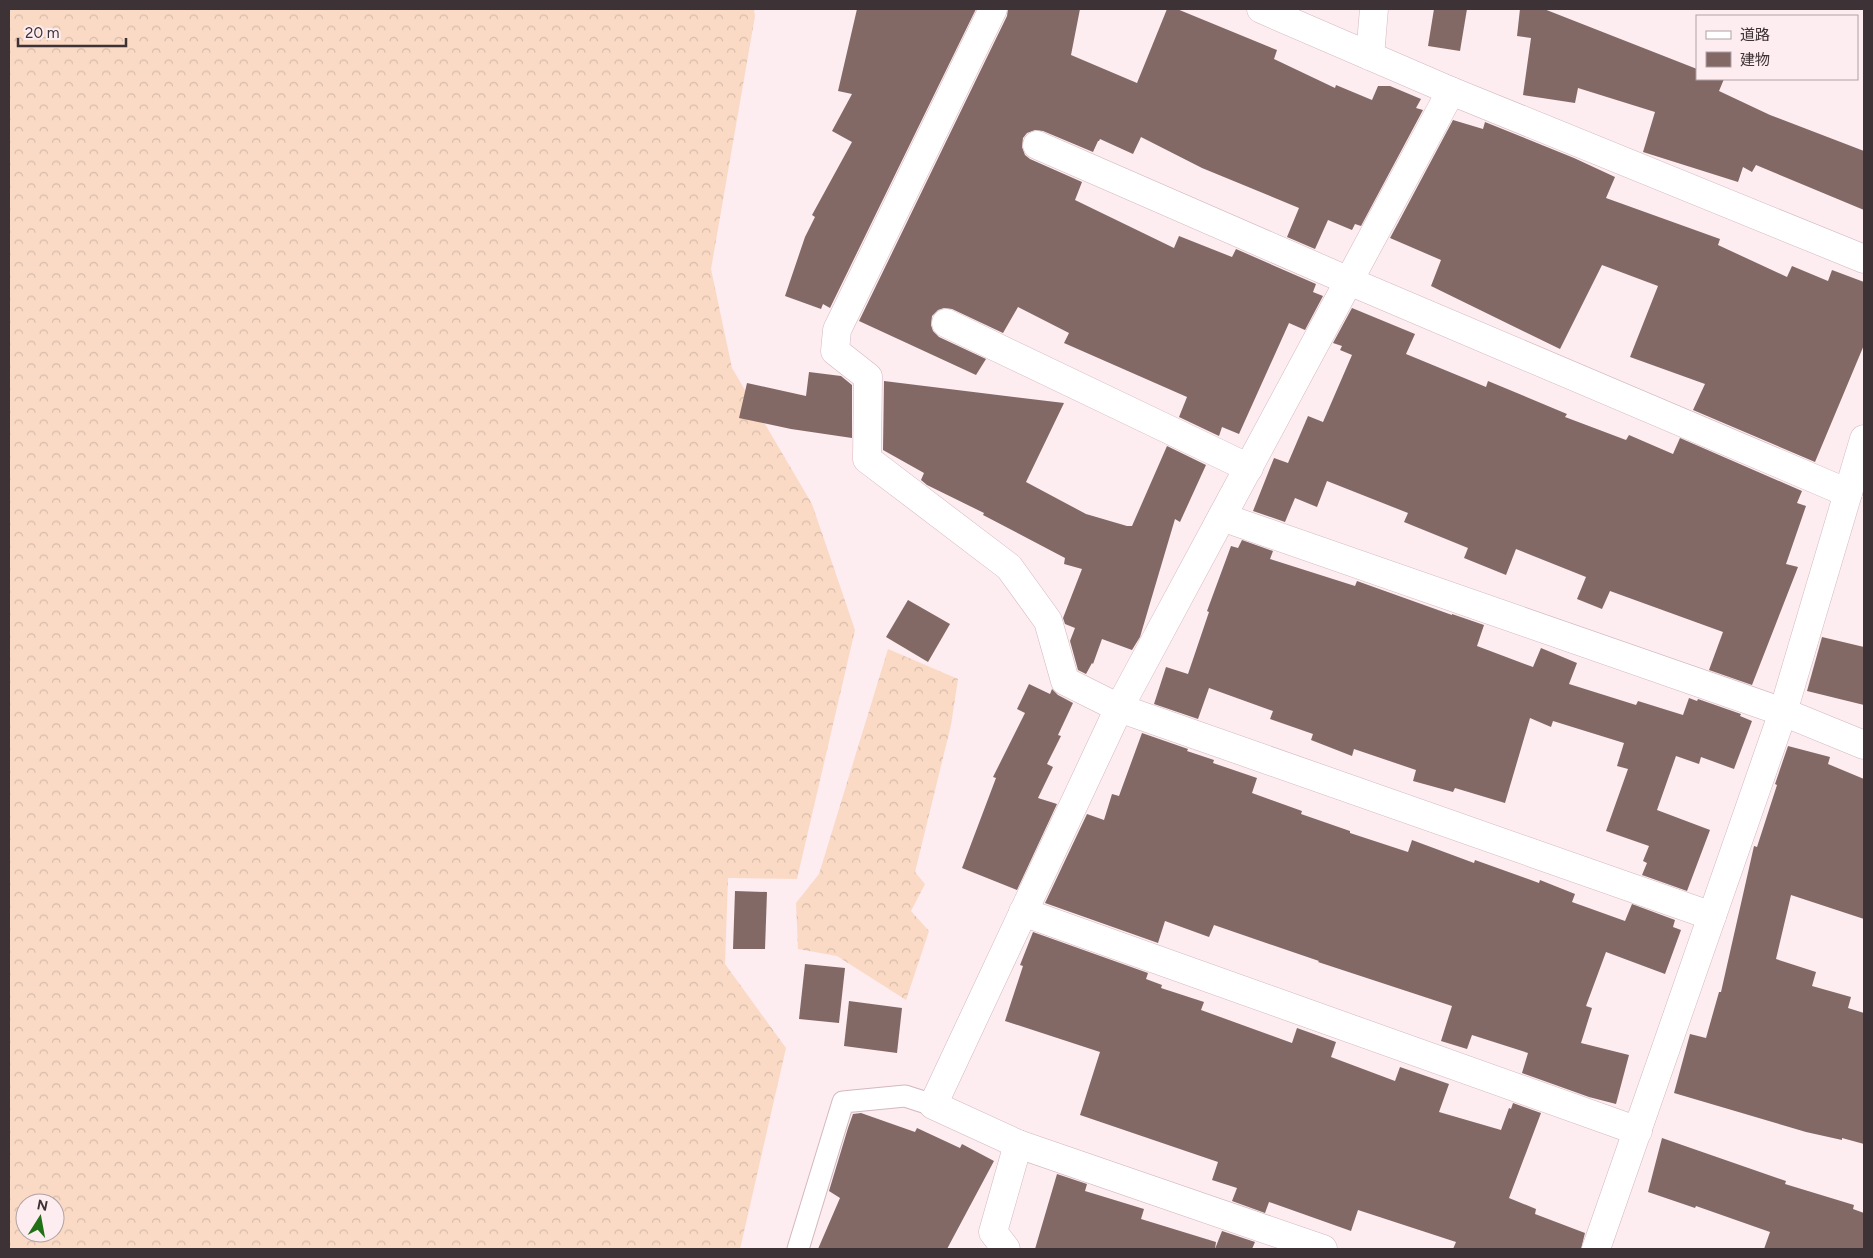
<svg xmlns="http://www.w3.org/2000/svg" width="1873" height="1258" font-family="Figtree,'Noto Sans JP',sans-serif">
<defs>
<pattern id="forest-crowns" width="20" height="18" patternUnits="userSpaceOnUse" patternTransform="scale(1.25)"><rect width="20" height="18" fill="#fadac5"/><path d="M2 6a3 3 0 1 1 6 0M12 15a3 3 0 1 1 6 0" fill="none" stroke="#d7bcaa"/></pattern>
</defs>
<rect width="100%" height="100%" fill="#fdecf0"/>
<g fill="url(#forest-crowns)" fill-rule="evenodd">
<path d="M 9,9 L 754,9 L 755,16 L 711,269 L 732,368 L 812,504 L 855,630 L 797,879 L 728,878 L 725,964 L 786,1048 L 740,1249 L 9,1249 ZM 25,1203 L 55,1203 L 55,1233 L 25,1233 Z"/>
<path d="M 888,649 L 958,679 L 951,725 L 915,872 L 925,884 L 911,911 L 929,931 L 906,1000 L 837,956 L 798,949 L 796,903 L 819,874 Z"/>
</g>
<g fill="#826966">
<path d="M 857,9 L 976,9 L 830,308 L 823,304 L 821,309 L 785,296 L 805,237 L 815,217 L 812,215 L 852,142 L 832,131 L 852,94 L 838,91 Z"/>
<path d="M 1008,9 L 1080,9 L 1071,55 L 1137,83 L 1167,9 L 1177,9 L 1277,50 L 1274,59 L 1335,88 L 1336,85 L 1372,100 L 1378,86 L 1390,86 L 1421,99 L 1416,108 L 1423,110 L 1361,226 L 1355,224 L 1352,230 L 1328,220 L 1315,249 L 1287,237 L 1299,208 L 1202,168 L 1141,137 L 1133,154 L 1100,139 L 1099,141 L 1098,141 L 1093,152 L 1043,131 L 1035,130 L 1027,133 L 1023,138 L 1022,147 L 1025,155 L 1030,159 L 1082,182 L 1075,200 L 1174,248 L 1179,236 L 1232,257 L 1236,249 L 1316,284 L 1313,292 L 1323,296 L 1305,330 L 1289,323 L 1239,434 L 1222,427 L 1219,436 L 1179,417 L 1187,397 L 1064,343 L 1069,333 L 1018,307 L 1003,333 L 952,309 L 944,308 L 938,310 L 932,316 L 931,325 L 933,331 L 939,337 L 986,359 L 976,375 L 859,321 L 1007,16 Z"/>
<path d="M 1434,9 L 1467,9 L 1460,51 L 1428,46 Z"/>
<path d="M 1520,9 L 1544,9 L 1697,69 L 1697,79 L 1724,79 L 1719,91 L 1770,115 L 1864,151 L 1864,210 L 1756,165 L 1752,172 L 1743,167 L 1738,182 L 1643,152 L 1655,112 L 1578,88 L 1575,103 L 1523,95 L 1531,38 L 1517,36 Z"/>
<path d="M 1453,120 L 1483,129 L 1485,122 L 1574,158 L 1615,177 L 1606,198 L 1720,239 L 1718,245 L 1787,277 L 1792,266 L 1828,281 L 1832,270 L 1864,282 L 1864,345 L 1815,462 L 1693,410 L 1705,384 L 1630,357 L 1658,286 L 1602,265 L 1560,349 L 1431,286 L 1441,260 L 1390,238 Z"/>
<path d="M 1352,308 L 1415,334 L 1406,354 L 1486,387 L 1488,381 L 1567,414 L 1565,417 L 1626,440 L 1629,435 L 1673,454 L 1680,438 L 1802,491 L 1797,503 L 1806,506 L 1786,564 L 1798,567 L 1752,685 L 1709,670 L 1723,632 L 1610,591 L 1602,609 L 1577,599 L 1586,577 L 1516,549 L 1506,575 L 1464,558 L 1468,548 L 1404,522 L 1408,513 L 1327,481 L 1317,507 L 1295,498 L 1285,522 L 1253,511 L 1274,458 L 1288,463 L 1308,416 L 1323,422 L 1352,355 L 1340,350 L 1342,346 L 1333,343 Z"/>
<path d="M 809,372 L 841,376 L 852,385 L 852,438 L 791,429 L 739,418 L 747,383 L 806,396 Z"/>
<path d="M 884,381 L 1064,403 L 1026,482 L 1086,514 L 1127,526 L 1132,526 L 1167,446 L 1206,465 L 1180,522 L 1175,519 L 1140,637 L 1132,650 L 1102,639 L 1093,664 L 1092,663 L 1086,674 L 1078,670 L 1070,641 L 1075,628 L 1065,624 L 1063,618 L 1082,569 L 1064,564 L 1065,558 L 983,515 L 984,513 L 927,485 L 921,480 L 924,473 L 883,450 Z"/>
<path d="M 1242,540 L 1273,551 L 1270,559 L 1355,586 L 1357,581 L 1452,615 L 1452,614 L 1484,625 L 1477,646 L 1533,667 L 1541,648 L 1577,663 L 1569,684 L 1636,705 L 1638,701 L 1683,715 L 1689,698 L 1697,701 L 1698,699 L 1741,714 L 1740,716 L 1752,721 L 1734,769 L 1701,757 L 1699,764 L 1676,756 L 1657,810 L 1710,830 L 1687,891 L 1642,875 L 1647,863 L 1643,861 L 1649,846 L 1606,831 L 1628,769 L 1617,766 L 1624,743 L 1553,721 L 1551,727 L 1530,718 L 1505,803 L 1455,788 L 1453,792 L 1413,781 L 1416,770 L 1354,749 L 1352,756 L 1311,740 L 1313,734 L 1270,719 L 1273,711 L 1209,688 L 1198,719 L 1154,704 L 1166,667 L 1188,674 L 1209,612 L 1207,611 L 1231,546 L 1238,548 Z"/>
<path d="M 908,600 L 950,624 L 928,662 L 886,637 Z"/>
<path d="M 1822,637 L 1864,647 L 1864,705 L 1807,691 Z"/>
<path d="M 1029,684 L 1050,694 L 1052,689 L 1058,695 L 1073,703 L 1058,735 L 1061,736 L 1047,764 L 1053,767 L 1038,798 L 1057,804 L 1017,890 L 962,868 L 996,778 L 993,777 L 1025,713 L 1017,709 Z"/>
<path d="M 1142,733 L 1188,749 L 1187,751 L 1214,760 L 1213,763 L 1257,778 L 1252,793 L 1302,811 L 1301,814 L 1350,831 L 1350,833 L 1408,852 L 1412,840 L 1474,863 L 1475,860 L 1539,883 L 1540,880 L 1575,894 L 1572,902 L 1625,921 L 1632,904 L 1675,920 L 1673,927 L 1681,930 L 1665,974 L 1606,952 L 1586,1006 L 1592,1008 L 1581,1043 L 1629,1055 L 1616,1104 L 1589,1097 L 1522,1073 L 1528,1053 L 1472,1035 L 1467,1049 L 1441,1041 L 1452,1006 L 1318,962 L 1319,961 L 1214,925 L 1209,937 L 1165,921 L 1158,943 L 1045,903 L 1087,814 L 1104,820 L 1112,794 L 1119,796 Z"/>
<path d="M 1788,746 L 1830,757 L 1828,764 L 1864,779 L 1864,919 L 1791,895 L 1776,959 L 1816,972 L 1812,986 L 1851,997 L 1848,1008 L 1864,1013 L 1864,1144 L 1842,1138 L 1842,1140 L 1806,1132 L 1674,1093 L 1690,1034 L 1706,1038 L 1719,992 L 1721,992 L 1754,846 L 1757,847 L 1777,785 L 1775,784 Z"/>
<path d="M 735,891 L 767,892 L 765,949 L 733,949 Z"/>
<path d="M 1033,932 L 1148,973 L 1146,979 L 1162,985 L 1161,988 L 1204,1002 L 1201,1010 L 1292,1043 L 1297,1028 L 1336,1042 L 1331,1057 L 1395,1081 L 1400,1067 L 1449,1084 L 1439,1112 L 1501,1130 L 1509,1108 L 1511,1109 L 1513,1103 L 1541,1113 L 1509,1198 L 1536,1209 L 1535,1214 L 1585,1233 L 1581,1249 L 1453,1249 L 1456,1242 L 1358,1210 L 1351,1231 L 1269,1202 L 1265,1213 L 1232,1201 L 1237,1188 L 1212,1180 L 1218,1162 L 1080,1115 L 1100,1052 L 1005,1021 L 1023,966 L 1020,965 Z"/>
<path d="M 805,964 L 845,968 L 839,1023 L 799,1019 Z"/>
<path d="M 849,1001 L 902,1008 L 897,1053 L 844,1046 Z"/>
<path d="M 861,1113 L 915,1132 L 917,1128 L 960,1148 L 962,1144 L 994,1161 L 947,1249 L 818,1249 L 840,1198 L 829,1191 L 848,1128 L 853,1114 Z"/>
<path d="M 1662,1138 L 1786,1181 L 1785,1184 L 1854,1205 L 1853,1209 L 1864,1213 L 1864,1249 L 1764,1249 L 1770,1232 L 1696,1206 L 1695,1208 L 1648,1192 Z"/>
<path d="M 1057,1174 L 1087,1184 L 1085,1191 L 1144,1209 L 1141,1219 L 1216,1242 L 1215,1249 L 1035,1249 Z"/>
<path d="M 1222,1231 L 1255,1242 L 1252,1249 L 1215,1249 Z"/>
</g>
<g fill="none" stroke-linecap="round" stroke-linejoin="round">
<g stroke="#d3b8bf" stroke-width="23">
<path id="lane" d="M 798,1249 L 843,1102 L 905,1096 L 933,1105"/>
</g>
<g stroke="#d3b8bf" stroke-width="29">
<g id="street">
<path d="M 993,9 L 837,330 L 835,351 L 868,377 L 867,459 L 1009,567 L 1048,621 L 1065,681 L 1119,708 L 1712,916"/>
<path d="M 1261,9 L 1451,91 L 1864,259"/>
<path d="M 1370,56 L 1374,9"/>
<path d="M 1037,145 L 1349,281 L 1848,493"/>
<path d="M 946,323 L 1249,468"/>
<path d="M 1222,517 L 1783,712 L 1864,745"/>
<path d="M 1023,912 L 1638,1131"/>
<path d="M 1006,1249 L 993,1232 L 1018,1144"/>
<path d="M 1323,1249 L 1018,1144 L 933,1105 L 1119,708 L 1451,91"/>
<path d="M 1596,1249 L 1783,712 L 1864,439"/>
</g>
</g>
<use href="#lane" stroke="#fff" stroke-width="21"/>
<use href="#street" stroke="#fff" stroke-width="28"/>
</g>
<rect width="1873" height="1258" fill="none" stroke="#3d3235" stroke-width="20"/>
<rect x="1696" y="15" width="162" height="65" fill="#fdecf0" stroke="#b0a2a5"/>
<rect x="1706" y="31" width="25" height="8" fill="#ffffff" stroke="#b0a2a5"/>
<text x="1740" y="40" font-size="15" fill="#3d3235">道路</text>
<rect x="1706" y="52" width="25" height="15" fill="#826966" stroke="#b0a2a5"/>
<text x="1740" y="65" font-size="15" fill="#3d3235">建物</text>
<g transform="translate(40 1218) rotate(11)"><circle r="24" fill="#fdecf0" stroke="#b0a2a5"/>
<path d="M0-4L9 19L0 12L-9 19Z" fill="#227016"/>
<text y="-8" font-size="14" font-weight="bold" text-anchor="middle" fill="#3d3235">N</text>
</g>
<path d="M18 38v8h108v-8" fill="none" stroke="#3d3235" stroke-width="2.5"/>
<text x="25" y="38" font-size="15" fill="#3d3235" stroke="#fdecf0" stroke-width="4" paint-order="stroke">20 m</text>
</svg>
